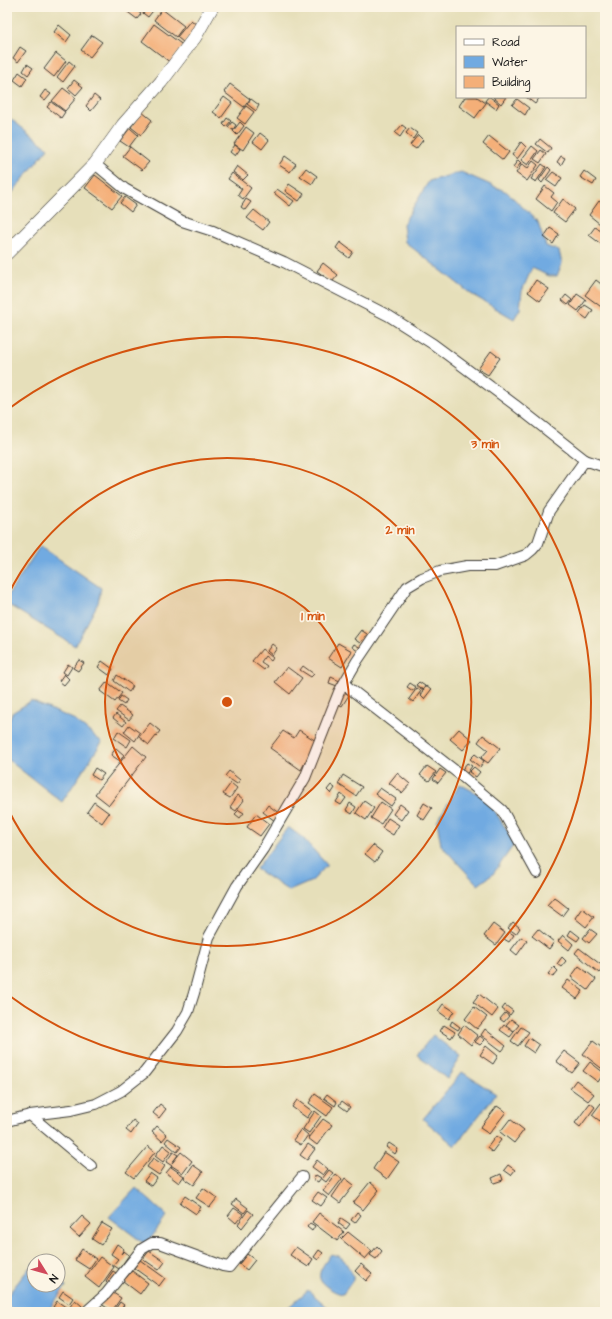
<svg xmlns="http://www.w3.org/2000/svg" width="612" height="1319" font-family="'Architects Daughter',sans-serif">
<rect width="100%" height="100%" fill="#fcf5e5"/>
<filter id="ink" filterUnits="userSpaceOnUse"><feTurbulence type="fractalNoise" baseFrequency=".025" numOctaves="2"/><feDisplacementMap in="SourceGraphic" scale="8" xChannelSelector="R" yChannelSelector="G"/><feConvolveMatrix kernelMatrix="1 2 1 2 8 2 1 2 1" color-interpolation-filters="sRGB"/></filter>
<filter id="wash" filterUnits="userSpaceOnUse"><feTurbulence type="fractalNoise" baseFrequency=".012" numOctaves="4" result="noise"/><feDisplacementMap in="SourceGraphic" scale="16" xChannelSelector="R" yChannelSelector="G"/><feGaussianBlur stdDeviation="0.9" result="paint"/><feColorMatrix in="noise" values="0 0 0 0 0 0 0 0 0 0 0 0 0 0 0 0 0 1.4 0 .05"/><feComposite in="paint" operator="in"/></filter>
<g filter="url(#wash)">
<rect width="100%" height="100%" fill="#e6dfba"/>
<g fill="#71aae1" stroke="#46637e">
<path d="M 7,116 L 48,148 L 9,197 L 7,195 Z"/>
<path d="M 461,172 L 507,192 L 538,222 L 546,246 L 559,251 L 562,263 L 557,276 L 549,276 L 532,268 L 522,291 L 520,309 L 514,319 L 471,294 L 405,242 L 403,224 L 429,181 Z"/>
<path d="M 40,546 L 101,588 L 98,603 L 75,646 L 7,604 L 7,597 Z"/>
<path d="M 31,701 L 73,719 L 102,742 L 62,802 L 7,759 L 7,726 L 12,713 Z"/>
<path d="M 460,784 L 487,799 L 515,843 L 493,874 L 478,885 L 441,845 L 437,821 Z"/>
<path d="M 288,827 L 303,838 L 327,865 L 312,881 L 289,891 L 256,869 Z"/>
<path d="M 433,1035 L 461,1057 L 447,1079 L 417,1055 Z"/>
<path d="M 462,1072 L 496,1094 L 455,1146 L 423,1119 Z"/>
<path d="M 136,1188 L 167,1216 L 146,1245 L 109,1217 Z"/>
<path d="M 331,1254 L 339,1256 L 344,1260 L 353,1275 L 353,1280 L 343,1294 C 337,1293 333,1291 329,1288 C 311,1278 323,1266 331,1254 Z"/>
<path d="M 34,1262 L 34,1285 L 58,1285 L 58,1278 L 66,1286 L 47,1312 L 15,1312 L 7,1305 L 7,1296 Z"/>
<path d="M 308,1290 L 333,1312 L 283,1312 Z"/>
</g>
<g id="blocks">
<g fill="#f4af78">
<path d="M 121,7 L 132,7 L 141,14 L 137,19 Z"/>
<path d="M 135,7 L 156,7 L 148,17 Z"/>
<path d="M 162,9 L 184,26 L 176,37 L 154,20 Z"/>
<path d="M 191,20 L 198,26 L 184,43 L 177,37 Z"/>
<path d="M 154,24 L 184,46 L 171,63 L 142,41 Z"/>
<path d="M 59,25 L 71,35 L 66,42 L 54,32 Z"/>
<path d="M 92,35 L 102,42 L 90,57 L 81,50 Z"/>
<path d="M 20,47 L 26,51 L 18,62 L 13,58 Z"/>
<path d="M 56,53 L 66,61 L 54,77 L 44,69 Z"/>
<path d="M 69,61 L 75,66 L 63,82 L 57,77 Z"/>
<path d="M 27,64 L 33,68 L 28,75 L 23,71 Z"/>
<path d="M 19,72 L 27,78 L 22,86 L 14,80 Z"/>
<path d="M 74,80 L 83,87 L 76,95 L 68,88 Z"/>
<path d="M 230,84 L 250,99 L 244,107 L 224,92 Z"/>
<path d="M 63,88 L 76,98 L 65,111 L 52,101 Z"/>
<path d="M 45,90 L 51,94 L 45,101 L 40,97 Z"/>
<path d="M 94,95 L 100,100 L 91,111 L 86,106 Z"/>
<path d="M 224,97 L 232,103 L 221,118 L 213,112 Z"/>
<path d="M 465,97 L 477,97 L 486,103 L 475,118 L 459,106 Z"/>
<path d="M 488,97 L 490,97 L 499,104 L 496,109 L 485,101 Z"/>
<path d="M 493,97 L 506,97 L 501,104 Z"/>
<path d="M 526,97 L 540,97 L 535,104 Z"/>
<path d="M 251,99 L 259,105 L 256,111 L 247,104 Z"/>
<path d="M 517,99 L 529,108 L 525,115 L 512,105 Z"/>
<path d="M 51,102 L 65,112 L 61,118 L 47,107 Z"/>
<path d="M 246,106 L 254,112 L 245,124 L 237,118 Z"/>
<path d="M 142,112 L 152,120 L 141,135 L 131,127 Z"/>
<path d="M 227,118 L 231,121 L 226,127 L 223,124 Z"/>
<path d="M 232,122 L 236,125 L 233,130 L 228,127 Z"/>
<path d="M 240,122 L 244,126 L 237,135 L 233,131 Z"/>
<path d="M 402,125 L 406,128 L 400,137 L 395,133 Z"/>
<path d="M 246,127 L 254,133 L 243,150 L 234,144 Z"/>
<path d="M 130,128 L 138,135 L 129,147 L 120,141 Z"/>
<path d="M 410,128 L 417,133 L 413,139 L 406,133 Z"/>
<path d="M 260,133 L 269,140 L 262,149 L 253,142 Z"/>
<path d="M 418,135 L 423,140 L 416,149 L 410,145 Z"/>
<path d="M 489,136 L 509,152 L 503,160 L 483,144 Z"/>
<path d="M 540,139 L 551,148 L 548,153 L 536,144 Z"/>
<path d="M 521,142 L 526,147 L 517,159 L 512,155 Z"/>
<path d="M 235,145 L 240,149 L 235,156 L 230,152 Z"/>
<path d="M 532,146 L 538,151 L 528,165 L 521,160 Z"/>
<path d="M 130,147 L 149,162 L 142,170 L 123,156 Z"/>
<path d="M 541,150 L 546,154 L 540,163 L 534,159 Z"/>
<path d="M 285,156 L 296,164 L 290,172 L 279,165 Z"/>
<path d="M 561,156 L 565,158 L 561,165 L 557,162 Z"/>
<path d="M 518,160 L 521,163 L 516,169 L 513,167 Z"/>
<path d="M 533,161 L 538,165 L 527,181 L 516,173 L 522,164 L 528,168 Z"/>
<path d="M 542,164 L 546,167 L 536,182 L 531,179 Z"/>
<path d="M 237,166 L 248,175 L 243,180 L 233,172 Z"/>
<path d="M 548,167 L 551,170 L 542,183 L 539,180 Z"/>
<path d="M 306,168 L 317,176 L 312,184 L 300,176 Z"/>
<path d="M 584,171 L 596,180 L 593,185 L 580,177 Z"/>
<path d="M 553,172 L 562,178 L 556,187 L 546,180 Z"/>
<path d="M 232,173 L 251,188 L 243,199 L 238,195 L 242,189 L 228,179 Z"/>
<path d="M 95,175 L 122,196 L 112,208 L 85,188 Z"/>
<path d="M 289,184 L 304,194 L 299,201 L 285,191 Z"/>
<path d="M 545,186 L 554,193 L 551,197 L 557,202 L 551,211 L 536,199 Z"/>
<path d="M 277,189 L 294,201 L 290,206 L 274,193 Z"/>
<path d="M 125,197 L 136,205 L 131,212 L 120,203 Z"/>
<path d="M 246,199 L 251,202 L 245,210 L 241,207 Z"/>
<path d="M 563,199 L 575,209 L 565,222 L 553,213 Z"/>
<path d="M 599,201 L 605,205 L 605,218 L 600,224 L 589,215 Z"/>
<path d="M 254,210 L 269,222 L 263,230 L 247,218 Z"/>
<path d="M 595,227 L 602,231 L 604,229 L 605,230 L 605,247 L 589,235 Z"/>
<path d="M 550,228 L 559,234 L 553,244 L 544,237 Z"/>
<path d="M 340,242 L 353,252 L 349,258 L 336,248 Z"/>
<path d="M 323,263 L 338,275 L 332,282 L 317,271 Z"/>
<path d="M 536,280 L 549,289 L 540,301 L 528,292 Z"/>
<path d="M 596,280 L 605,287 L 605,307 L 604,309 L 585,295 Z"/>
<path d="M 577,294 L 586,300 L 578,311 L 570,305 Z"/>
<path d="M 566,295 L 572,300 L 568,305 L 562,300 Z"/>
<path d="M 585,305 L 593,310 L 587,319 L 579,313 Z"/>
<path d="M 491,351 L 500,358 L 488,375 L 478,369 Z"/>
<path d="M 361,630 L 367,634 L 360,643 L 354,639 Z"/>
<path d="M 338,643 L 352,651 L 342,667 L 328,658 Z"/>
<path d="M 272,644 L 277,648 L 272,655 L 267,651 Z"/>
<path d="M 354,644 L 361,648 L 358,651 L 352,647 Z"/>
<path d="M 262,649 L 273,658 L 271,661 L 265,656 L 261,662 L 267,666 L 264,670 L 252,661 Z"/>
<path d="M 79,660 L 84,663 L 78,671 L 73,668 Z"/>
<path d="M 102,661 L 113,669 L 109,675 L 98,667 Z"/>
<path d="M 68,664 L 72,667 L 67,675 L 63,672 Z"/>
<path d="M 303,666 L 314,674 L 311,677 L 300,670 Z"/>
<path d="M 287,667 L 302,678 L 290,694 L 275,682 Z"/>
<path d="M 64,674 L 69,679 L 64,685 L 59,681 Z"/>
<path d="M 117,675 L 133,686 L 129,692 L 114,681 Z"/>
<path d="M 331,677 L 342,682 L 340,687 L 329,683 Z"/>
<path d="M 107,682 L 122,693 L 115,702 L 100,691 Z"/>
<path d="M 419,682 L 425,686 L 423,690 L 416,685 Z"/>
<path d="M 410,683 L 416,687 L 413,691 L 407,687 Z"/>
<path d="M 426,686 L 431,690 L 424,699 L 420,695 Z"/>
<path d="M 417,688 L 421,691 L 413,702 L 409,699 Z"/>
<path d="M 344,692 L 349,695 L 342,706 L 337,703 Z"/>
<path d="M 121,696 L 127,700 L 124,705 L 118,701 Z"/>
<path d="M 120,706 L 133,715 L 129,720 L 116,711 Z"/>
<path d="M 116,714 L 126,722 L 123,726 L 113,718 Z"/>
<path d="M 150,723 L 160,731 L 149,745 L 139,737 Z"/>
<path d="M 129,725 L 140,733 L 135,741 L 124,732 Z"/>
<path d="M 459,729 L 472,740 L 463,750 L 450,739 Z"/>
<path d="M 299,730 L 316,741 L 301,770 L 270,748 L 283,731 L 294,738 Z"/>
<path d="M 118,731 L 131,740 L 127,747 L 114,738 Z"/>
<path d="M 483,735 L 500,748 L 488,763 L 481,758 L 488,750 L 478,742 Z"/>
<path d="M 133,746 L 146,757 L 109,805 L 95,794 Z"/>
<path d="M 116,748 L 124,755 L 120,761 L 111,755 Z"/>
<path d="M 475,754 L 484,761 L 480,767 L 470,759 Z"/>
<path d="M 467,763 L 472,766 L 465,776 L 460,772 Z"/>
<path d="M 427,766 L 436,772 L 429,781 L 420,775 Z"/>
<path d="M 474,767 L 480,772 L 476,777 L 469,772 Z"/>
<path d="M 95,768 L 104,774 L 99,780 L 91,775 Z"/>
<path d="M 440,769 L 446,773 L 438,783 L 433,779 Z"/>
<path d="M 229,771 L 240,780 L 237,784 L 225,776 Z"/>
<path d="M 397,773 L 410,784 L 402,793 L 389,783 Z"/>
<path d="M 343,775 L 362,787 L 356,796 L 338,784 Z"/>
<path d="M 231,783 L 237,788 L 230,798 L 223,794 Z"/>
<path d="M 331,785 L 335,788 L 331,794 L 327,790 Z"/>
<path d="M 380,788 L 396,799 L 391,806 L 375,794 Z"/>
<path d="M 341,794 L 346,798 L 341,805 L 336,802 Z"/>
<path d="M 238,795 L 244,800 L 236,811 L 230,807 Z"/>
<path d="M 364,801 L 374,808 L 366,820 L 356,813 Z"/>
<path d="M 94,802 L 109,813 L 102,823 L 87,812 Z"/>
<path d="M 381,802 L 391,809 L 381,824 L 371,818 Z"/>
<path d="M 350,803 L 356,807 L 352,814 L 346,810 Z"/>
<path d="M 424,803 L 432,808 L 424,820 L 417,815 Z"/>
<path d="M 400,804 L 408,810 L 401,820 L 393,814 Z"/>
<path d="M 268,805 L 280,814 L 275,821 L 263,812 Z"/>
<path d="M 239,810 L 244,813 L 240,818 L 235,814 Z"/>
<path d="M 256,814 L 269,824 L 260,836 L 247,827 Z"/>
<path d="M 388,818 L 399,825 L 393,835 L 382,828 Z"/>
<path d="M 373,845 L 382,852 L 375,862 L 365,854 Z"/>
<path d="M 554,897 L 568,908 L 562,916 L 547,905 Z"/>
<path d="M 582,908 L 594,917 L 586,927 L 575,918 Z"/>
<path d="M 513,922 L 520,928 L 516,934 L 508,928 Z"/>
<path d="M 493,924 L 505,933 L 496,945 L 484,936 Z"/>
<path d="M 538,929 L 554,942 L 549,949 L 532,936 Z"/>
<path d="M 590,929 L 597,934 L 589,943 L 583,938 Z"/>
<path d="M 571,930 L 580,937 L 577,941 L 568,935 Z"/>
<path d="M 509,932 L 514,935 L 509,942 L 504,939 Z"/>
<path d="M 563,935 L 573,944 L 569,950 L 558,941 Z"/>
<path d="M 521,937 L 527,941 L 517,955 L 511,950 Z"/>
<path d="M 579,948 L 604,967 L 599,973 L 575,953 Z"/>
<path d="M 562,957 L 566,961 L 561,967 L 557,964 Z"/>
<path d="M 579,966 L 596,979 L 588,990 L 571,977 Z"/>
<path d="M 554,967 L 558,971 L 553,977 L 548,974 Z"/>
<path d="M 568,980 L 583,991 L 577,999 L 562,988 Z"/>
<path d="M 479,994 L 498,1009 L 492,1017 L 473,1002 Z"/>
<path d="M 443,1004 L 454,1011 L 449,1019 L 438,1011 Z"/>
<path d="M 505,1005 L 513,1011 L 510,1015 L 502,1009 Z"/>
<path d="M 474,1007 L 487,1017 L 477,1029 L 465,1019 Z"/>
<path d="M 505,1013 L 509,1016 L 504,1022 L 500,1019 Z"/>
<path d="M 511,1019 L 519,1025 L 514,1031 L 506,1025 Z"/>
<path d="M 452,1021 L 460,1027 L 458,1030 L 450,1025 Z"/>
<path d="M 444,1025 L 455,1032 L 451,1038 L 440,1031 Z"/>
<path d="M 464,1025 L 478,1036 L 471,1045 L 458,1034 Z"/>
<path d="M 504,1025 L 514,1032 L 510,1037 L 500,1030 Z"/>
<path d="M 521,1027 L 529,1032 L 518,1046 L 511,1041 Z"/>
<path d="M 485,1029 L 506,1046 L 502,1051 L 481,1035 Z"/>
<path d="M 480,1036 L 485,1040 L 480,1045 L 475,1042 Z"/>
<path d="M 529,1038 L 539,1045 L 534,1053 L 524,1046 Z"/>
<path d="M 593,1041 L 605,1050 L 605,1071 L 583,1054 Z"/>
<path d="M 486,1046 L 498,1056 L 493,1064 L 480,1055 Z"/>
<path d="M 564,1051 L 580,1063 L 572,1073 L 556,1061 Z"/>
<path d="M 590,1062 L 604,1073 L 598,1082 L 583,1071 Z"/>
<path d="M 576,1080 L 594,1094 L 588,1101 L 570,1088 Z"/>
<path d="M 315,1094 L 333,1107 L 327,1116 L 309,1103 Z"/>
<path d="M 327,1094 L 337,1102 L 335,1106 L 324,1098 Z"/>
<path d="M 297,1100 L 312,1111 L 307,1118 L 292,1107 Z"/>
<path d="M 342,1101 L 350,1107 L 347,1111 L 339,1105 Z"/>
<path d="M 590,1103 L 595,1107 L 580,1127 L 575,1123 Z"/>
<path d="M 601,1103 L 605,1106 L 605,1114 L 600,1121 L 592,1115 Z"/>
<path d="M 160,1104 L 166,1109 L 159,1118 L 153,1113 Z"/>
<path d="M 497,1106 L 506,1112 L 489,1134 L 480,1128 Z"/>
<path d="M 315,1111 L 321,1116 L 309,1133 L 303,1129 Z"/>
<path d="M 323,1119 L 332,1125 L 317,1145 L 308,1138 Z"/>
<path d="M 510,1119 L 524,1130 L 514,1143 L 500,1132 Z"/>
<path d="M 133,1120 L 138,1124 L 131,1134 L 126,1130 Z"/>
<path d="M 157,1126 L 167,1135 L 162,1141 L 152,1132 Z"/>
<path d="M 301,1129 L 308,1135 L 301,1145 L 293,1140 Z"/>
<path d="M 496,1136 L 501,1140 L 492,1152 L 487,1148 Z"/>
<path d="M 168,1138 L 181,1147 L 177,1152 L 165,1142 Z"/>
<path d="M 389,1143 L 398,1149 L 395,1154 L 386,1147 Z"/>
<path d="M 308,1144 L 315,1149 L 307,1160 L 300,1155 Z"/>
<path d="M 163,1145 L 171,1151 L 163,1162 L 155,1156 Z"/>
<path d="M 148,1146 L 155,1152 L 134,1178 L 126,1172 Z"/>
<path d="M 173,1152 L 178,1155 L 172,1163 L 181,1152 L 192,1161 L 183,1173 L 166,1162 Z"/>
<path d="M 384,1152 L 399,1162 L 387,1179 L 373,1169 Z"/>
<path d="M 153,1158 L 165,1166 L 159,1175 L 147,1167 Z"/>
<path d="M 317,1160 L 328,1169 L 323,1175 L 312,1167 Z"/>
<path d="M 193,1165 L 203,1172 L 194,1185 L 184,1178 Z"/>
<path d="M 508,1165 L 515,1170 L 511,1175 L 504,1170 Z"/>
<path d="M 171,1167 L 184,1176 L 179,1183 L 166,1173 Z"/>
<path d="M 329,1170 L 333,1173 L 326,1182 L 322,1179 Z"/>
<path d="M 150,1173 L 157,1178 L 151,1186 L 144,1181 Z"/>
<path d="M 336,1174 L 342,1179 L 329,1196 L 323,1191 Z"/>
<path d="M 501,1174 L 503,1180 L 494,1183 L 492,1178 Z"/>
<path d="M 316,1175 L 321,1178 L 318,1182 L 313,1179 Z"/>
<path d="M 345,1178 L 354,1185 L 340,1203 L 332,1197 Z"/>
<path d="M 370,1182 L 379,1190 L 363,1210 L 353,1203 Z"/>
<path d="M 203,1188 L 217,1198 L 210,1207 L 196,1198 Z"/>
<path d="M 318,1192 L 327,1198 L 321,1206 L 312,1200 Z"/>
<path d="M 185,1196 L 201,1207 L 196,1214 L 180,1203 Z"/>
<path d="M 236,1199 L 248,1208 L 244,1213 L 232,1204 Z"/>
<path d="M 234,1208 L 243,1214 L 236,1223 L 228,1216 Z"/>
<path d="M 248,1210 L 253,1214 L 242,1228 L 238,1224 Z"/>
<path d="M 357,1212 L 361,1215 L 355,1223 L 351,1220 Z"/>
<path d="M 319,1213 L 344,1232 L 337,1241 L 312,1222 Z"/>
<path d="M 82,1216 L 91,1224 L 79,1237 L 70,1229 Z"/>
<path d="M 341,1218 L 350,1224 L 346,1229 L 338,1223 Z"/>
<path d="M 102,1223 L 112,1229 L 101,1245 L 92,1239 Z"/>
<path d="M 310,1223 L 315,1226 L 312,1231 L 307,1227 Z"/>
<path d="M 348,1232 L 372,1251 L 365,1259 L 341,1239 Z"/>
<path d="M 117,1244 L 124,1249 L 121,1254 L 124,1251 L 129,1255 L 119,1269 L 113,1265 L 118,1259 L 111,1254 Z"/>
<path d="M 377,1246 L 382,1251 L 376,1259 L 370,1255 Z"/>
<path d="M 296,1247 L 313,1259 L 308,1267 L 290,1255 Z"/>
<path d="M 82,1249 L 96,1259 L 89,1269 L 75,1260 Z"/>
<path d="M 319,1250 L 323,1253 L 318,1260 L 314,1257 Z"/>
<path d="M 149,1251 L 165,1262 L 159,1270 L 143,1259 Z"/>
<path d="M 247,1254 L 255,1260 L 247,1270 L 239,1264 Z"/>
<path d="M 100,1257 L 114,1267 L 99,1288 L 85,1277 Z"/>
<path d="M 140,1260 L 165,1278 L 159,1286 L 134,1268 Z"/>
<path d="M 361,1264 L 372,1274 L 366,1281 L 355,1271 Z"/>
<path d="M 113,1271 L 119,1275 L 111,1285 L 106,1281 Z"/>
<path d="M 132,1271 L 148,1283 L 140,1294 L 123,1281 Z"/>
<path d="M 63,1291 L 73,1298 L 69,1304 L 59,1297 Z"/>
<path d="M 110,1291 L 121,1298 L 112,1311 L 101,1304 Z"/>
<path d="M 75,1300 L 82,1306 L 77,1312 L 66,1312 Z"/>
<path d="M 57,1301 L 67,1308 L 64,1312 L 61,1312 L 53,1307 Z"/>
<path d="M 120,1302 L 124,1305 L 119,1311 L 116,1308 Z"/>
</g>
</g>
</g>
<g filter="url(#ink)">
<use href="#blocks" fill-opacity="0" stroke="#3a3934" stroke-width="1"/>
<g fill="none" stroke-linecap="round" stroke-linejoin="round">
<g stroke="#3a3934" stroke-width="12">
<g id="minor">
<path d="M 95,164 L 125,189 L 182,221 L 213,231 L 284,262 L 389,316 L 433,344 L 515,405 L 585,460"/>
<path d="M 344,684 L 458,773 L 502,810 L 537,873"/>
<path d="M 30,1115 L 91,1166"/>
<path d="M 7,1121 L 30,1115 L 71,1110 L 96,1104 L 121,1091 L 144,1073 L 177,1031 L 188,1012 L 194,993 L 209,937 L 237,886 L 263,849 L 305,778 L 339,692 L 357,661 L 407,587 L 422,578 L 440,571 L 467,566 L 495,566 L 526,555 L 532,550 L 538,543 L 549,511 L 585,460 L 605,467"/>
<path d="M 86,1312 L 106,1294 L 142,1249 L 152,1243 L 160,1243 L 223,1266 L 229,1267 L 302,1177"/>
</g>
</g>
<g stroke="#3a3934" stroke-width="14">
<path id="major" d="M 7,253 L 95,164 L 123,125 L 161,82 L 195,37 L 212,7"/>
</g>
<use href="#minor" stroke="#fff" stroke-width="10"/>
<use href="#major" stroke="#fff" stroke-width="13"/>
</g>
</g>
<circle cx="227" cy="702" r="122" fill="#d4530e" fill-opacity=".12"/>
<g fill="none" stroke="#d4530e" stroke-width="2">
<circle cx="227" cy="702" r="122"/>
<path d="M8 595A244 244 0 1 1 8 809"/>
<path d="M7 410A365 365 0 1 1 7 994"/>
</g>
<circle cx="227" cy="702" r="6" fill="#d4530e" stroke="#fcf5e5" stroke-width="2"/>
<g font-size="12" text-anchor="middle" font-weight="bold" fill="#d4530e" stroke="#fcf5e5" stroke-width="3.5" stroke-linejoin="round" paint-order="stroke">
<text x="485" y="448">3 min</text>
<text x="400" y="534">2 min</text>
<text x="313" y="620">1 min</text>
</g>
<rect width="612" height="1319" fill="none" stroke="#fcf5e5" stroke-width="24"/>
<rect x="456" y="26" width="130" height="72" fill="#fcf5e5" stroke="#a29e95"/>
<rect x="464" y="39" width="20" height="6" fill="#ffffff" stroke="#a29e95"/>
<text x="492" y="46" font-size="12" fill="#1c1c1c">Road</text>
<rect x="464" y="56" width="20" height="12" fill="#71aae1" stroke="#a29e95"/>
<text x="492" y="66" font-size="12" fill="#1c1c1c">Water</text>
<rect x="464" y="76" width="20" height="12" fill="#f4af78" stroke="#a29e95"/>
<text x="492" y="86" font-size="12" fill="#1c1c1c">Building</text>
<g transform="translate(46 1273) rotate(127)"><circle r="19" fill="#fcf5e5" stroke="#a29e95"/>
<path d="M0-3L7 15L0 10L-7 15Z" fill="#d1495b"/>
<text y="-6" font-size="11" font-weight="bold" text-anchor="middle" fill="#1c1c1c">N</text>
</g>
</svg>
